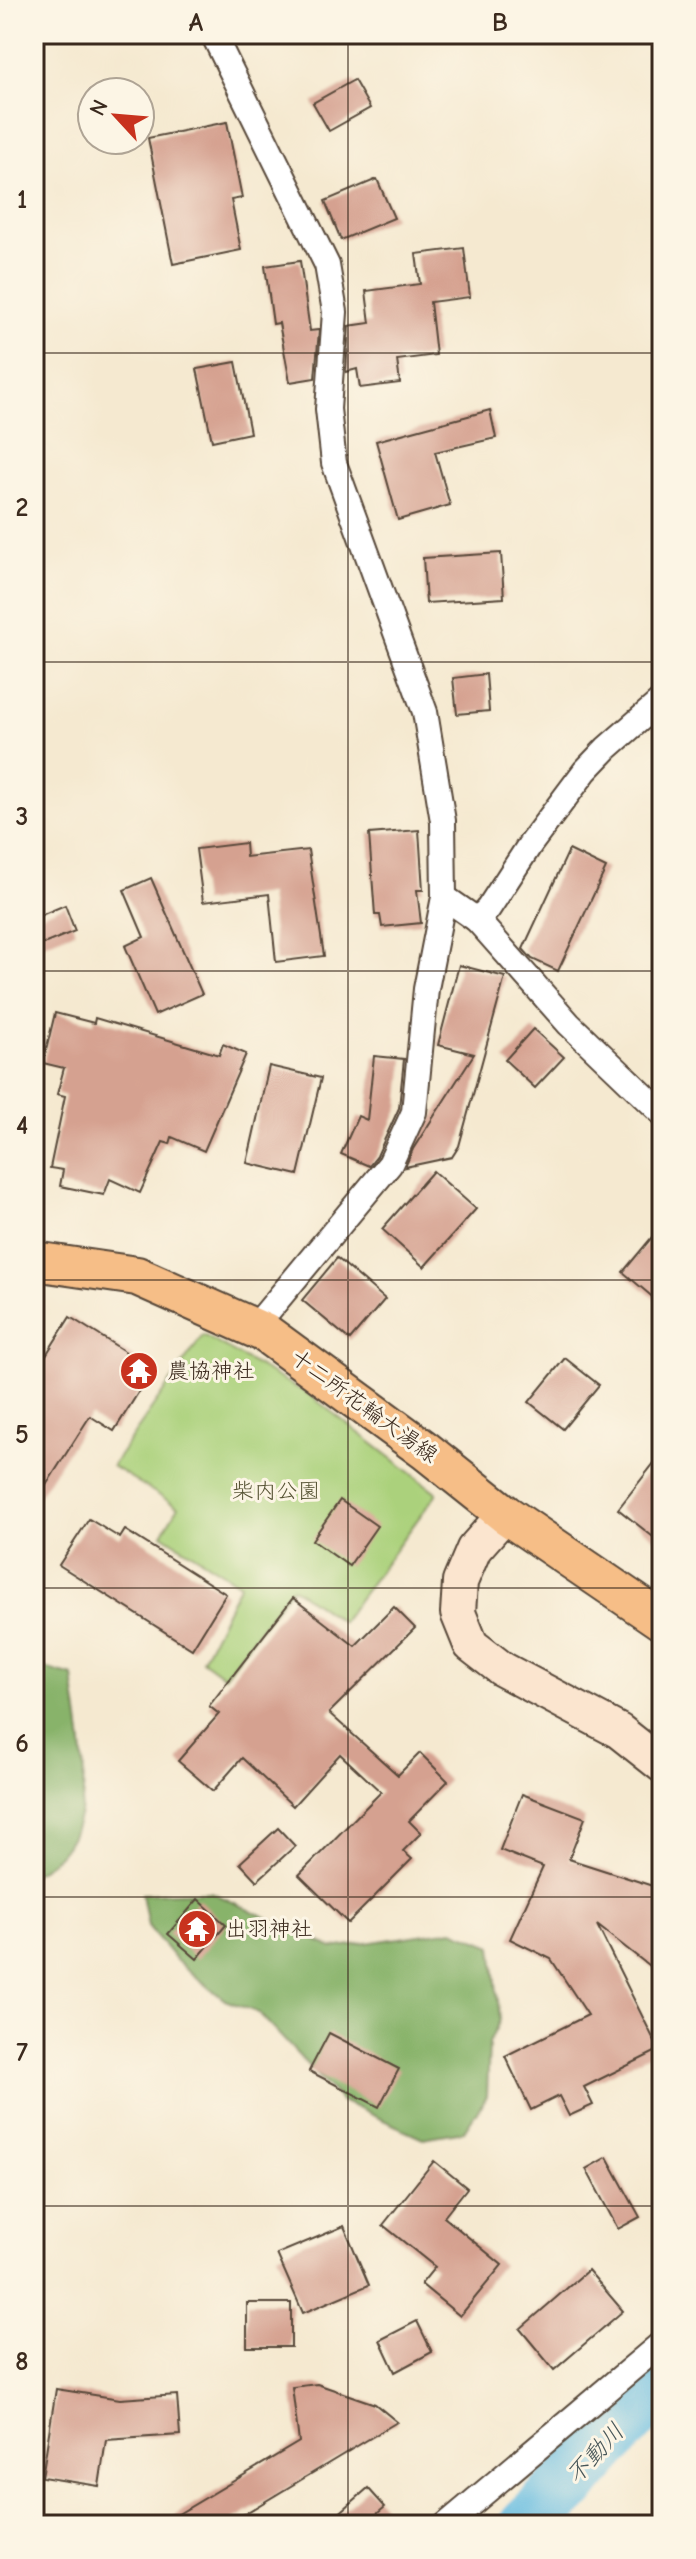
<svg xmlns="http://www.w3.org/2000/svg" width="696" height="2559" font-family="'Comic Neue','Klee One',sans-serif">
<rect width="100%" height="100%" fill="#fcf5e5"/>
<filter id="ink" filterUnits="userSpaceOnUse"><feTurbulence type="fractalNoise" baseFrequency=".0125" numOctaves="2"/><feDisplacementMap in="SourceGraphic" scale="16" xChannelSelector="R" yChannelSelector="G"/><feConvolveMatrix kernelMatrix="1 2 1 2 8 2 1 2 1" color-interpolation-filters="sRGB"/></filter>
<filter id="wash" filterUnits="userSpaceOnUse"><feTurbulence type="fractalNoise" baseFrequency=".006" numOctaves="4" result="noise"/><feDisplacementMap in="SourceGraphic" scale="32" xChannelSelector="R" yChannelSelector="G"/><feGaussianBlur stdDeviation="1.8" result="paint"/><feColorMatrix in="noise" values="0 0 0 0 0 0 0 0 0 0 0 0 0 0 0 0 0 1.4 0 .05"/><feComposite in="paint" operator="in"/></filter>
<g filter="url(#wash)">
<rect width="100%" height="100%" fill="#f5e9d0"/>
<path fill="#abd17b" stroke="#737e4c" stroke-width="2" d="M 203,1335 L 311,1396 L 437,1493 L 342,1622 L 292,1587 L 224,1676 L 202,1660 L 240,1584 L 162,1534 L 178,1507 L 112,1466 Z"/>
<g fill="#88b36b" stroke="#626e44" stroke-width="2">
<path d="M 41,1667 L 73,1676 C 80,1740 107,1838 34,1873 L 34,1670 Z"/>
<path d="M 211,1892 L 332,1948 L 453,1930 L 492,1946 L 500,2020 L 489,2043 L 487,2096 L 464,2131 L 423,2138 L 341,2101 L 259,2013 L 225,2000 L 177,1961 L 148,1926 L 142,1894 Z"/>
</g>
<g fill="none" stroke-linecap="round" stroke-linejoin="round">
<path stroke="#64bbe1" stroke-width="58" d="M 528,2525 L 568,2486 L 662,2381"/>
</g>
<g id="blocks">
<g fill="#d5a190">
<path d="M 354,80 L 370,108 L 329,131 L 313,103 Z"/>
<path d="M 227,122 L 242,198 L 231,200 L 241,250 L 173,264 L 148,138 Z"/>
<path d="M 377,179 L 394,218 L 341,240 L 325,201 Z"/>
<path d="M 464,248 L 470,297 L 430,302 L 436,355 L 397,360 L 400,383 L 360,388 L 357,369 L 346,372 L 349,326 L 370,323 L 366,291 L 420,284 L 416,254 Z"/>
<path d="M 300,261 L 310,331 L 319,330 L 315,378 L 290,382 L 279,323 L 273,324 L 265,266 Z"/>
<path d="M 236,362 L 250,433 L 212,441 L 197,369 Z"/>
<path d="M 490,410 L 496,438 L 435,452 L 450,505 L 398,520 L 376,441 Z"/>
<path d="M 501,553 L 504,598 L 426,603 L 423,558 Z"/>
<path d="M 486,674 L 489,711 L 457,714 L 453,678 Z"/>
<path d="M 419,830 L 423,890 L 417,890 L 421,923 L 382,927 L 380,915 L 375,915 L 369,834 Z"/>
<path d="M 245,843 L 246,857 L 308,850 L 324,956 L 276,962 L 269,894 L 203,902 L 196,849 Z"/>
<path d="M 569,850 L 606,868 L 558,971 L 532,959 L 523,949 Z"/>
<path d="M 151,878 L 202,994 L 155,1015 L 125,946 L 144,937 L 124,890 Z"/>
<path d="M 65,905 L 75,931 L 34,948 L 34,918 Z"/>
<path d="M 459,965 L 505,977 L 459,1146 L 452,1157 L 405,1167 L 413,1149 L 474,1054 L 438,1045 Z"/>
<path d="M 55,1013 L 94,1023 L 95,1018 L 219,1055 L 223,1044 L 246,1054 L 204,1151 L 172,1137 L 170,1144 L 163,1142 L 140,1193 L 110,1179 L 104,1195 L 60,1186 L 63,1170 L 50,1168 L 65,1096 L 57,1094 L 64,1068 L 43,1063 Z"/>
<path d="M 533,1029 L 564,1057 L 535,1088 L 505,1060 Z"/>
<path d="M 374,1056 L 404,1059 L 399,1108 L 377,1156 L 369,1166 L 341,1154 L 358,1116 L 367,1120 Z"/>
<path d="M 269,1066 L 321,1078 L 298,1175 L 247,1163 Z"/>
<path d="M 433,1171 L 476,1209 L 424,1267 L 382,1229 Z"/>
<path d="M 662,1225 L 662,1305 L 623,1272 Z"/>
<path d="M 337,1258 L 385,1299 L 350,1340 L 302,1300 Z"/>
<path d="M 70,1317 L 153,1369 L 114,1431 L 90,1416 L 34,1504 L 34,1374 Z"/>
<path d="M 565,1358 L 599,1385 L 563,1429 L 529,1402 Z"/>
<path d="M 662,1453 L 662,1544 L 618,1509 Z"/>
<path d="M 340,1500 L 377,1526 L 349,1566 L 312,1540 Z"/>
<path d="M 89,1519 L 120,1538 L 125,1530 L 226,1594 L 192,1649 L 59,1565 Z"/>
<path d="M 293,1598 L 355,1646 L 394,1607 L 415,1628 L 329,1713 L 398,1775 L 420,1753 L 448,1781 L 409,1821 L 421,1833 L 403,1851 L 412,1859 L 348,1923 L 299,1875 L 381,1792 L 340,1754 L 293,1806 L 242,1758 L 213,1791 L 178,1761 L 219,1714 L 209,1706 Z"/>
<path d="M 522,1794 L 585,1818 L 569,1859 L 662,1889 L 662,1976 L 597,1925 L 659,2050 L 584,2087 L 593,2105 L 569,2116 L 559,2096 L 531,2110 L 505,2056 L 588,2015 L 551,1959 L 510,1939 L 543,1867 L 500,1850 Z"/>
<path d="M 278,1828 L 295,1846 L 257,1881 L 240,1863 Z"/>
<path d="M 198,1899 L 226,1925 L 197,1959 L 168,1934 Z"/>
<path d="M 329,2033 L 399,2069 L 379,2107 L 309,2071 Z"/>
<path d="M 607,2157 L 640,2217 L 618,2229 L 586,2169 Z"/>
<path d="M 434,2161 L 467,2188 L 444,2217 L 502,2265 L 460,2316 L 421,2284 L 435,2267 L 383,2225 Z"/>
<path d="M 344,2226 L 369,2285 L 303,2313 L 277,2254 Z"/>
<path d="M 588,2270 L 623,2311 L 554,2370 L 520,2329 Z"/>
<rect x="247" y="2303" width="44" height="44"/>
<path d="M 417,2321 L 432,2352 L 395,2372 L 380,2340 Z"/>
<path d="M 317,2384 L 375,2404 L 397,2422 L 226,2525 L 160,2525 L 299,2442 L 292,2387 Z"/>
<path d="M 56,2389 L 120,2399 L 177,2395 L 180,2435 L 106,2440 L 99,2486 L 42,2477 Z"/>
<path d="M 368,2488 L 385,2507 L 364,2525 L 326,2525 Z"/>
</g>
</g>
</g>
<g filter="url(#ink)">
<use href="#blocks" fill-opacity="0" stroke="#574739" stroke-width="2"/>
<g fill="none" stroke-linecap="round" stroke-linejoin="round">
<g stroke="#574739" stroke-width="28">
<g id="street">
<path d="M 213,34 L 327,265 L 335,312 L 328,409 L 334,463 L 425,712 L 443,821 L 444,897 L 426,989 L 414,1112 L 390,1164 L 254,1328"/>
<path d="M 444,897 L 477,920 L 569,1024 L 662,1113"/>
<path d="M 477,920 L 488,909 L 531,843 L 585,771 L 607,748 L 662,700"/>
<path d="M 446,2525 L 662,2343"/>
</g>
</g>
<g stroke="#574739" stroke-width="38">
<path id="secondary" d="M 505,1514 L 474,1549 L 460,1582 L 458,1613 L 471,1645 L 502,1669 L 619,1731 L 662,1765"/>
</g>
<g stroke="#574739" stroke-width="42">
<path id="primary" d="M 34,1261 L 137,1276 L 265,1333 L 426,1451 L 505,1514 L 662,1621"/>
</g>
<use href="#street" stroke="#fff" stroke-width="24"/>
<use href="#secondary" stroke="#fbe5cf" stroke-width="34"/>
<use href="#primary" stroke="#f6be87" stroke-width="38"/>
</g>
</g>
<path fill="none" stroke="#3b2a1e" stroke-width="2" stroke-opacity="0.55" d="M 348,34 L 348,2525M 34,353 L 662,353M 34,662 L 662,662M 34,971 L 662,971M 34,1280 L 662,1280M 34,1588 L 662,1588M 34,1897 L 662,1897M 34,2206 L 662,2206"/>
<defs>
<g id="temple-disc" transform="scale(2)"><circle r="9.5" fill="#c8321e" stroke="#fcf5e5"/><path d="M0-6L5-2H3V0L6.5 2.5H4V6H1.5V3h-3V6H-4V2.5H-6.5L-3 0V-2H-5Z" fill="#fff"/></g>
</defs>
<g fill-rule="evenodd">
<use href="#temple-disc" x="139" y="1371"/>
<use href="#temple-disc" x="197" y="1929"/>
</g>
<g text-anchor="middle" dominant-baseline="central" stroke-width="6" stroke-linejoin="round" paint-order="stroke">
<g font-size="22" fill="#3b2a1e" stroke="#fcf5e5" text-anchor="start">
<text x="167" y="1371">農協神社</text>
<text x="225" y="1929">出羽神社</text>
</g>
<g font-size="22" fill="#3b2a1e" stroke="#fcf5e5">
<text transform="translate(364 1406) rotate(36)">十二所花輪大湯線</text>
</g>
<g font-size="22" fill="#575435" stroke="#fcf5e5">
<text x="276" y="1491">柴内公園</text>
</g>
<g font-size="24" font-style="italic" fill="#475658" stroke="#fcf5e5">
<text transform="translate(595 2453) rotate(-47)">不動川</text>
</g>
</g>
<rect width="696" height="2559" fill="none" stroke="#fcf5e5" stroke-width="88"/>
<g transform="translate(116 116) rotate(296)"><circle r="38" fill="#fcf5e5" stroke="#afa495" stroke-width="2"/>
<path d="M0-6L14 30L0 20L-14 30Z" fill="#c8321e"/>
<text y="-12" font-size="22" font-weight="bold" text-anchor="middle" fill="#3b2a1e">N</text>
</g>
<rect x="44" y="44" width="608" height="2471" fill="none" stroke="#3b2a1e" stroke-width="3"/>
<g font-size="26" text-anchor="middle" font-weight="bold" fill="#3b2a1e">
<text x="196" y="31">A</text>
<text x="500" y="31">B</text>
<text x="22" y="208">1</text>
<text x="22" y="516">2</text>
<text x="22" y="825">3</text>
<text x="22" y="1134">4</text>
<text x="22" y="1443">5</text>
<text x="22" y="1752">6</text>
<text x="22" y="2061">7</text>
<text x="22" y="2370">8</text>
</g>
</svg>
